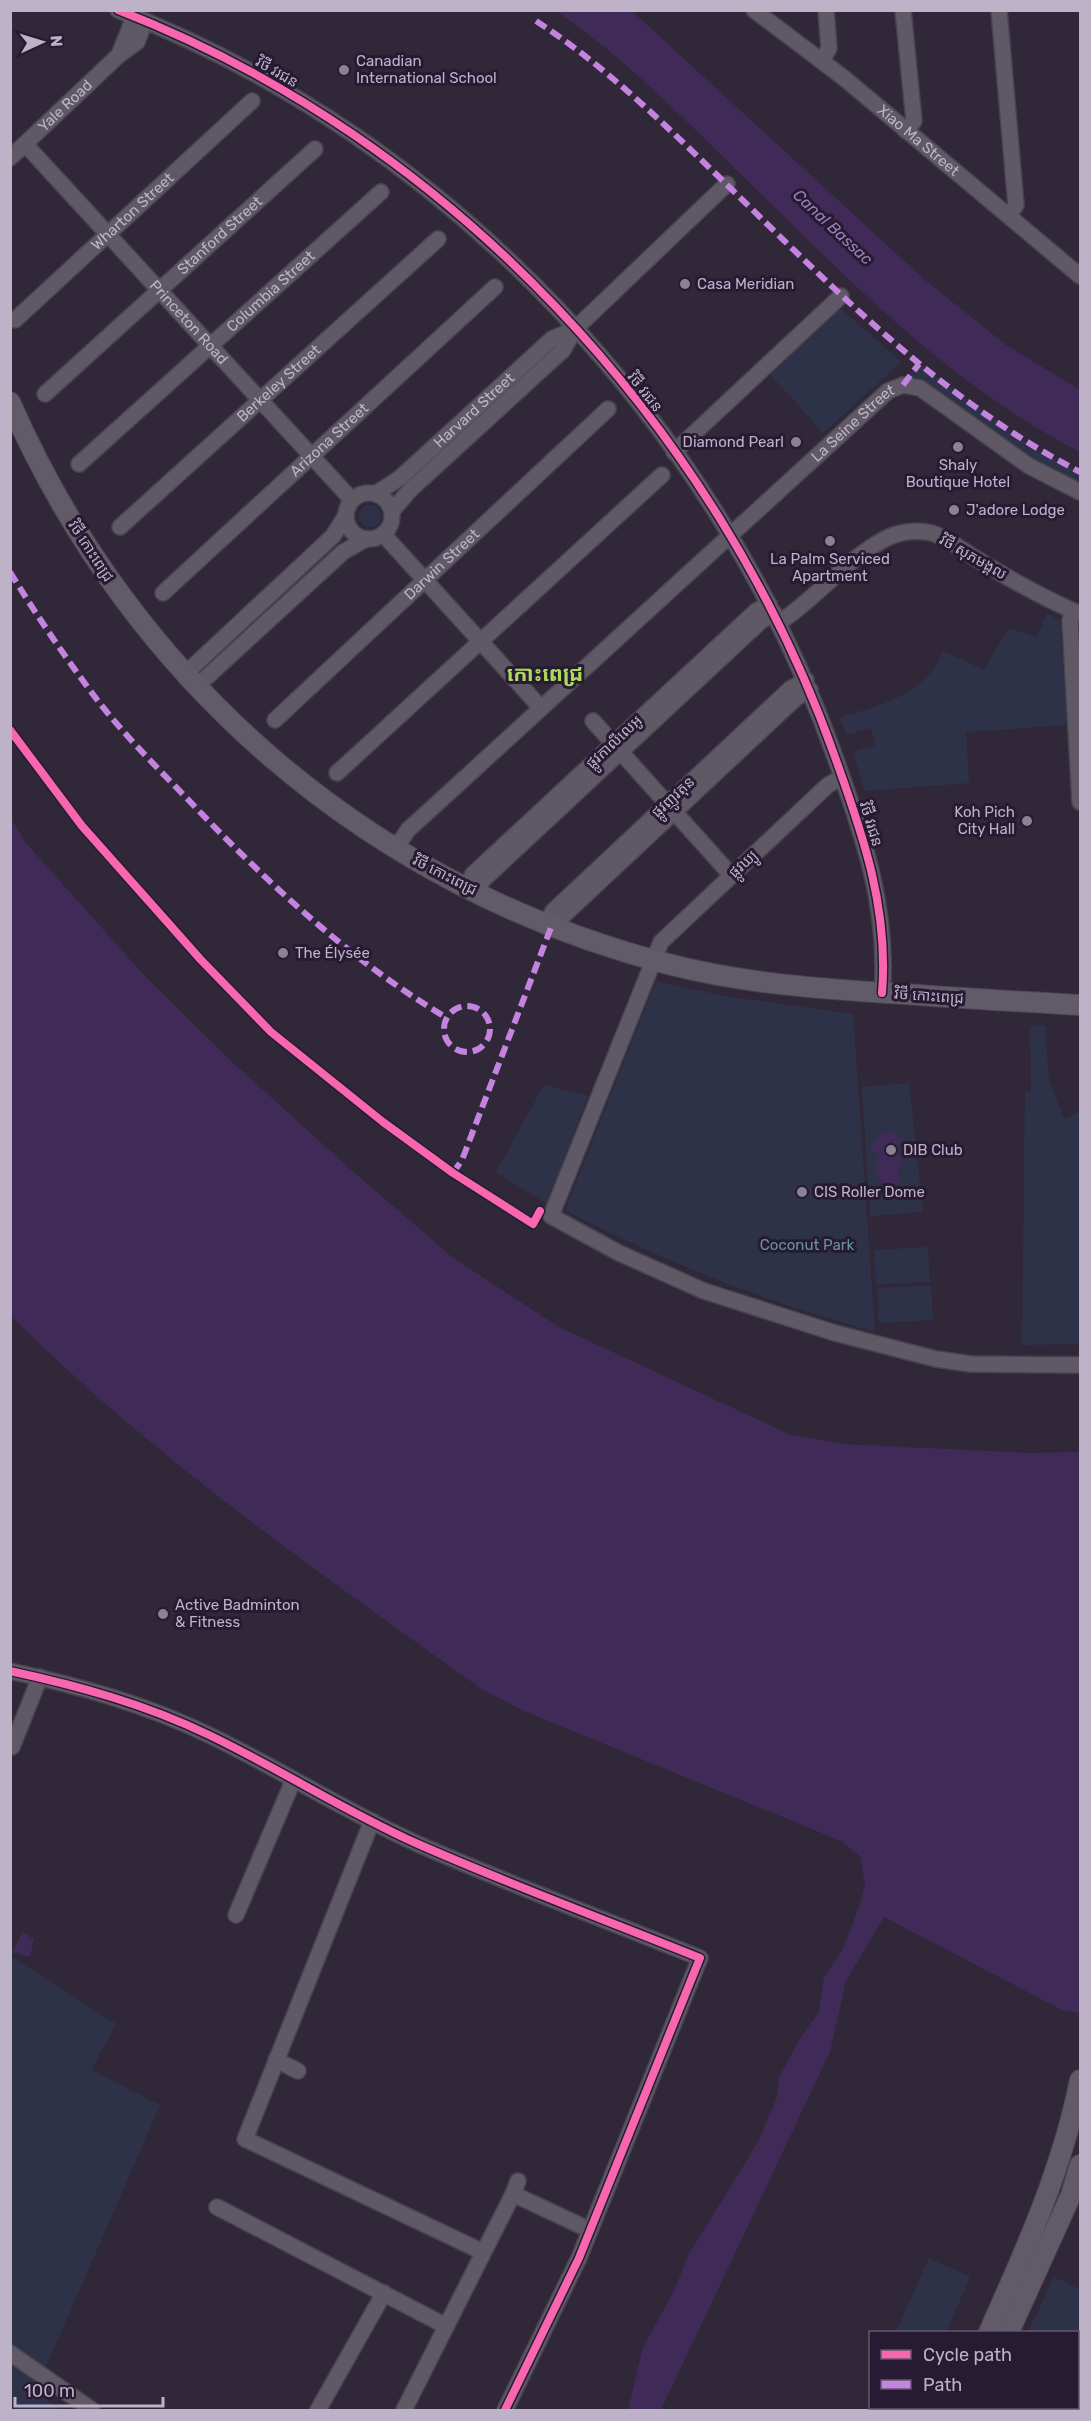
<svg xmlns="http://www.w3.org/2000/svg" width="1091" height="2421" font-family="Rubik,'Noto Sans Khmer',sans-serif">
<rect width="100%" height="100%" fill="#302838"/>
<g fill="#2e3249">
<path d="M 840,308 L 901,362 L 823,433 L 770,374 Z"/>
<path d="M 919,364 L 1037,450 L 1080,472 L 1080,492 L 903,381 Z"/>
<circle cx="370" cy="516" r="11"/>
<path d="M 1047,613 L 1060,621 L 1067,725 L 966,732 L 969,783 L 865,791 L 853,752 L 876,745 L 871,728 L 847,735 L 839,718 C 879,705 927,695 943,651 L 984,670 L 1009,628 L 1037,637 Z"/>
<path d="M 656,981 L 724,996 L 853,1014 L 875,1332 C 767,1302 664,1262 565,1210 Z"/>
<path d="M 1038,1025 L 1045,1026 L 1049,1079 L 1064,1119 L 1080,1112 L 1080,1344 L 1022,1345 L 1025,1091 L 1031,1092 L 1030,1027 Z"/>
<path d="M 909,1083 L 923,1212 L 870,1216 L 862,1087 Z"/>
<path d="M 544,1085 L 588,1096 L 547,1204 L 496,1172 Z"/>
<path d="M 928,1247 L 930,1282 L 876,1285 L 874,1250 Z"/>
<path d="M 931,1285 L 933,1320 L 879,1323 L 877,1288 Z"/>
<path d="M 10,1956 L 116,2024 L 91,2070 L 160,2105 L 35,2392 L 62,2410 L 11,2410 Z"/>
<path d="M 929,2258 L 970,2277 L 946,2332 L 896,2332 Z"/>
<path d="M 1054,2277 L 1080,2289 L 1080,2410 L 1013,2410 L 1006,2408 L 1078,2408 L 1078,2332 L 1028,2332 Z"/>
</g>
<g fill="#402a57">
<path d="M 556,11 L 632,11 L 925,280 L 1006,345 L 1080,390 L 1080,452 C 938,379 828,258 714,148 C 664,99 614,50 556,11 Z"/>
<path d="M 11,819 L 26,843 L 143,974 L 230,1060 L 349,1168 L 452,1257 L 559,1327 L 791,1435 L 844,1444 L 1027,1453 L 1080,1452 L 1080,2013 L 1062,2010 L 884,1917 L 846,1981 L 830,2052 L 661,2410 L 628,2410 L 643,2347 L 672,2295 L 689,2254 L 758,2142 L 777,2097 L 779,2077 L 801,2037 L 819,2012 L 824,1977 L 843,1949 L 861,1901 L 865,1884 L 860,1856 L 841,1841 L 524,1711 L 483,1690 C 320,1573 153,1458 11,1316 Z"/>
<path d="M 895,1131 L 900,1141 L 897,1150 L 903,1163 L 898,1169 L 900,1181 L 896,1185 L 885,1188 L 876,1171 L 878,1154 L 871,1151 L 871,1146 L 885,1132 Z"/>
<path d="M 22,1932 L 34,1939 L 30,1957 L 13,1952 Z"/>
</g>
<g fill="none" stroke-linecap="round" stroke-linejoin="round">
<g stroke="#49434f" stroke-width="18">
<g id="minor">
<path d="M 118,10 C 448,138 717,425 835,757 C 863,835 889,909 882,993"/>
<path id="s1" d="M 754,10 L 844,78 L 1080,276"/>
<path d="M 903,10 L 914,121 L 906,131"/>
<path d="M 999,10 L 1016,205 L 1009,215"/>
<path d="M 119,55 L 134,17"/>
<path d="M 822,61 L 829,48 L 826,10"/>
<path id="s2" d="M 25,144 L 352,500"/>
<path id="s3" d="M 10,158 L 119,55 L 137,42 L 145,21"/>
<path id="s4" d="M 15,320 L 252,101"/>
<path id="s5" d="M 45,394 L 315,149"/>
<path d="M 674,452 L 841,296"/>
<path id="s6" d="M 79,464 L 381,192"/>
<circle cx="369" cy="516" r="23"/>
<path id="s7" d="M 375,494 L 400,478 L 552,339 L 575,329"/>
<path d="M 392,511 L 410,490 L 563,350 L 575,329 L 727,184"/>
<path id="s8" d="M 120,527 L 438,239"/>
<path d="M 383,534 L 541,708"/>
<path id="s9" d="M 163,593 L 495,287"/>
<path d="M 1073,611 L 1070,620 L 1080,802"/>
<path d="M 780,622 C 816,598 845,561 883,540 C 897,532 916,529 932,533 C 948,538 962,550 975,558 C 1009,579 1044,598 1080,614"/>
<path d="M 185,674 L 333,536 L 346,515"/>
<path d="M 196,687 L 343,552 L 366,539"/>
<path id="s10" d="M 275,720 L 608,409"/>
<path d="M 593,721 L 731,875"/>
<path d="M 337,773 L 662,475"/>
<path d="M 842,777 L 828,785 L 661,942 L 551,1216 L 619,1253 L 704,1291 L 835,1333 L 936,1359 L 971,1364 L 1080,1365"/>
<path id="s11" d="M 395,849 L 408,830 L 888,391 L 903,385 L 920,388 L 1029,466 L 1080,492"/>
<path d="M 466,887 L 473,874 L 756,611 L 769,604"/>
<path d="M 476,892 L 483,880 L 761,621 L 774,613"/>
<path d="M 547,923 L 553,911 L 790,689 L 806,680"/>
<path d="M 558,927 L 563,916 L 796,698 L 810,690"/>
<path d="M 10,1671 C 79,1686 145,1704 209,1735 C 280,1769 346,1812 418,1844 C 511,1885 606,1920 700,1958 L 579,2258 L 505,2410"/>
<path d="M 12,1747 L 40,1677"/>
<path d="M 372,1821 L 245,2139 L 483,2252"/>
<path d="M 236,1915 L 293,1781"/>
<path d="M 276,2060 L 298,2071"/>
<path d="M 518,2181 L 513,2194 L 590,2230"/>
<path d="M 217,2207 L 446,2326"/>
<path d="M 10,2353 L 92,2410"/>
<path d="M 318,2410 L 384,2293"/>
<path d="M 404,2410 L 513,2194"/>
</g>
</g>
<g stroke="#4a4351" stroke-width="22">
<g id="major">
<path d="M 10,402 C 133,683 371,887 668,964 C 745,984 824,989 903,994 C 962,998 1021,1002 1080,1005"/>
<path d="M 989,2332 C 1026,2249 1062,2170 1080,2080"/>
<path d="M 1009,2332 L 1071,2195 L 1080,2165"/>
<path d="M 954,2410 L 955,2408"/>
<path d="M 974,2410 L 975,2408"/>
</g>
</g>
<use href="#minor" stroke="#5f5965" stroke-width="15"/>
<use href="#major" stroke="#615b67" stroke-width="20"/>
<g stroke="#c483df" stroke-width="6" stroke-dasharray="12 6" stroke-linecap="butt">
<path d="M 536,21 C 604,65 661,121 719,177 C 831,286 941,400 1080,472"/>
<path d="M 903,385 L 919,364"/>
<path d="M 10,572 C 35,613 63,654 92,693 C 123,735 163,773 199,811 C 274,889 353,962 447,1018"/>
<circle cx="467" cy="1029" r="23"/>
<path d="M 453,1173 L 462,1160 L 552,925"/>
</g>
<g stroke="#271b33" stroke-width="11">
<g id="cycleway">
<path d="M 118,10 C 448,138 717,425 835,757 C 863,835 889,909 882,993"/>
<path d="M 10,730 L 82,826 L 201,960 L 271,1032 L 383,1122 L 453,1173 L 533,1224 L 540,1211"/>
<path d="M 10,1671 C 79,1686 145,1704 209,1735 C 280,1769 346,1812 418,1844 C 511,1885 606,1920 700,1958 L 579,2258 L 505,2410"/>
</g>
</g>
<use href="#cycleway" stroke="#f766af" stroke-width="8"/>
</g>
<g fill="#8c8296" stroke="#271b33" stroke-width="2">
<circle cx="344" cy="70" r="6"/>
<circle cx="685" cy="284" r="6"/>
<circle cx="796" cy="442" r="6"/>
<circle cx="958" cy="447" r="6"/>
<circle cx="954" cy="510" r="6"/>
<circle cx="830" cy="541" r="6"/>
<circle cx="1027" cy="821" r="6"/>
<circle cx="283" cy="953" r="6"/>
<circle cx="891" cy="1150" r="6"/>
<circle cx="802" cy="1192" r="6"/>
<circle cx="163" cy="1614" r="6"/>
</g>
<g text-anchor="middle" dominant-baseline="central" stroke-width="6" stroke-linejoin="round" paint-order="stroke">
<g font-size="15" fill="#beb2c9" stroke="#271b33" text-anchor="start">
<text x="356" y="61">Canadian<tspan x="356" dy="17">International School</tspan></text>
<text x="697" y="284">Casa Meridian</text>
<text x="784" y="442" text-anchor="end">Diamond Pearl</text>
<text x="958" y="465" text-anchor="middle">Shaly<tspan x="958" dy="17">Boutique Hotel</tspan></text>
<text x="966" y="510">J'adore Lodge</text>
<text x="830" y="559" text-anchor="middle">La Palm Serviced<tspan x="830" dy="17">Apartment</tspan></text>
<text x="1015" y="812" text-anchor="end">Koh Pich<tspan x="1015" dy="17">City Hall</tspan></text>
<text x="295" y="953">The Élysée</text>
<text x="903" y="1150">DIB Club</text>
<text x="814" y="1192">CIS Roller Dome</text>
<text x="175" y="1605">Active Badminton<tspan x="175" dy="17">&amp; Fitness</tspan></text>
</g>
<g font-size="15" fill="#beb2c9" stroke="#271b33">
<text transform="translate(277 72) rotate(30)">វិថី វរជន</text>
<text stroke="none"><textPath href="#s3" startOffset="76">Yale Road</textPath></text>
<text stroke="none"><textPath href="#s1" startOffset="210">Xiao Ma Street</textPath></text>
<text stroke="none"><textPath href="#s4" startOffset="160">Wharton Street</textPath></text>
<text stroke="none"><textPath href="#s5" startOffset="236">Stanford Street</textPath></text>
<text stroke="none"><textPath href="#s6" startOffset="258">Columbia Street</textPath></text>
<text stroke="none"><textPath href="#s2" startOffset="242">Princeton Road</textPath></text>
<text stroke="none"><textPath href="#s8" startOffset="214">Berkeley Street</textPath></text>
<text transform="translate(645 392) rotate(52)">វិថី វរជន</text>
<text stroke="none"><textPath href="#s7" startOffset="130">Harvard Street</textPath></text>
<text stroke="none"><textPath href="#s11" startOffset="626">La Seine Street</textPath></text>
<text stroke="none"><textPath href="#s9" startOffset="226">Arizona Street</textPath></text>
<text transform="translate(91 551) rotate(57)">វិថី កោះពេជ្រ</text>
<text transform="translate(973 557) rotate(30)">វិថី សុភមង្គល</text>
<text stroke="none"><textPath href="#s10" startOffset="228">Darwin Street</textPath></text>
<text transform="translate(614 742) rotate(-43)">ផ្លូវកាលីលេអូ</text>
<text transform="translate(673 797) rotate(-43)">ផ្លូវញូវតុន</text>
<text transform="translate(871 824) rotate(73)">វិថី វរជន</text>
<text transform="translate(743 864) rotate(-43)">ផ្លូវឃ្យូ</text>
<text transform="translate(445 875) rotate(27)">វិថី កោះពេជ្រ</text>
<text transform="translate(929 996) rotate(4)">វិថី កោះពេជ្រ</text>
</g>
<g font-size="15" fill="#67949c" stroke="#271b33">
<text x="807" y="1245">Coconut Park</text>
</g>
<g font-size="16" font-style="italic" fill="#9b7fb8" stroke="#271b33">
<text transform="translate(833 227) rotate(43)">Canal Bassac</text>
</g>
<g font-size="21" font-weight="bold" fill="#addb5b" stroke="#271b33">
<text x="545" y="673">កោះពេជ្រ</text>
</g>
</g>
<rect width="1091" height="2421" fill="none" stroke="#beb2c9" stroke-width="24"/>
<rect x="869" y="2331" width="210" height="78" fill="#271b33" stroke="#63576f" stroke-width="1.5"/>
<rect x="881" y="2350" width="30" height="9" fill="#f766af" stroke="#63576f" stroke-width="1.5"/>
<text x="923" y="2361" font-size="18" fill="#beb2c9">Cycle path</text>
<rect x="881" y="2380" width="30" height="9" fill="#c483df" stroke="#63576f" stroke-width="1.5"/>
<text x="923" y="2391" font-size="18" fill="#beb2c9">Path</text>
<g transform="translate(42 42) rotate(86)" stroke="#271b33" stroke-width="4.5" paint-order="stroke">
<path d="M0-4.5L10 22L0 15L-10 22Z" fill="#beb2c9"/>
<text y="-9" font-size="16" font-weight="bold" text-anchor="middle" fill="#beb2c9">N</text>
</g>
<path d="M15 2397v9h148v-9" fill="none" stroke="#beb2c9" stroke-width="3"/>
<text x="24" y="2397" font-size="18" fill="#beb2c9" stroke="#271b33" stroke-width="4.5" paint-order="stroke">100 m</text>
</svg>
